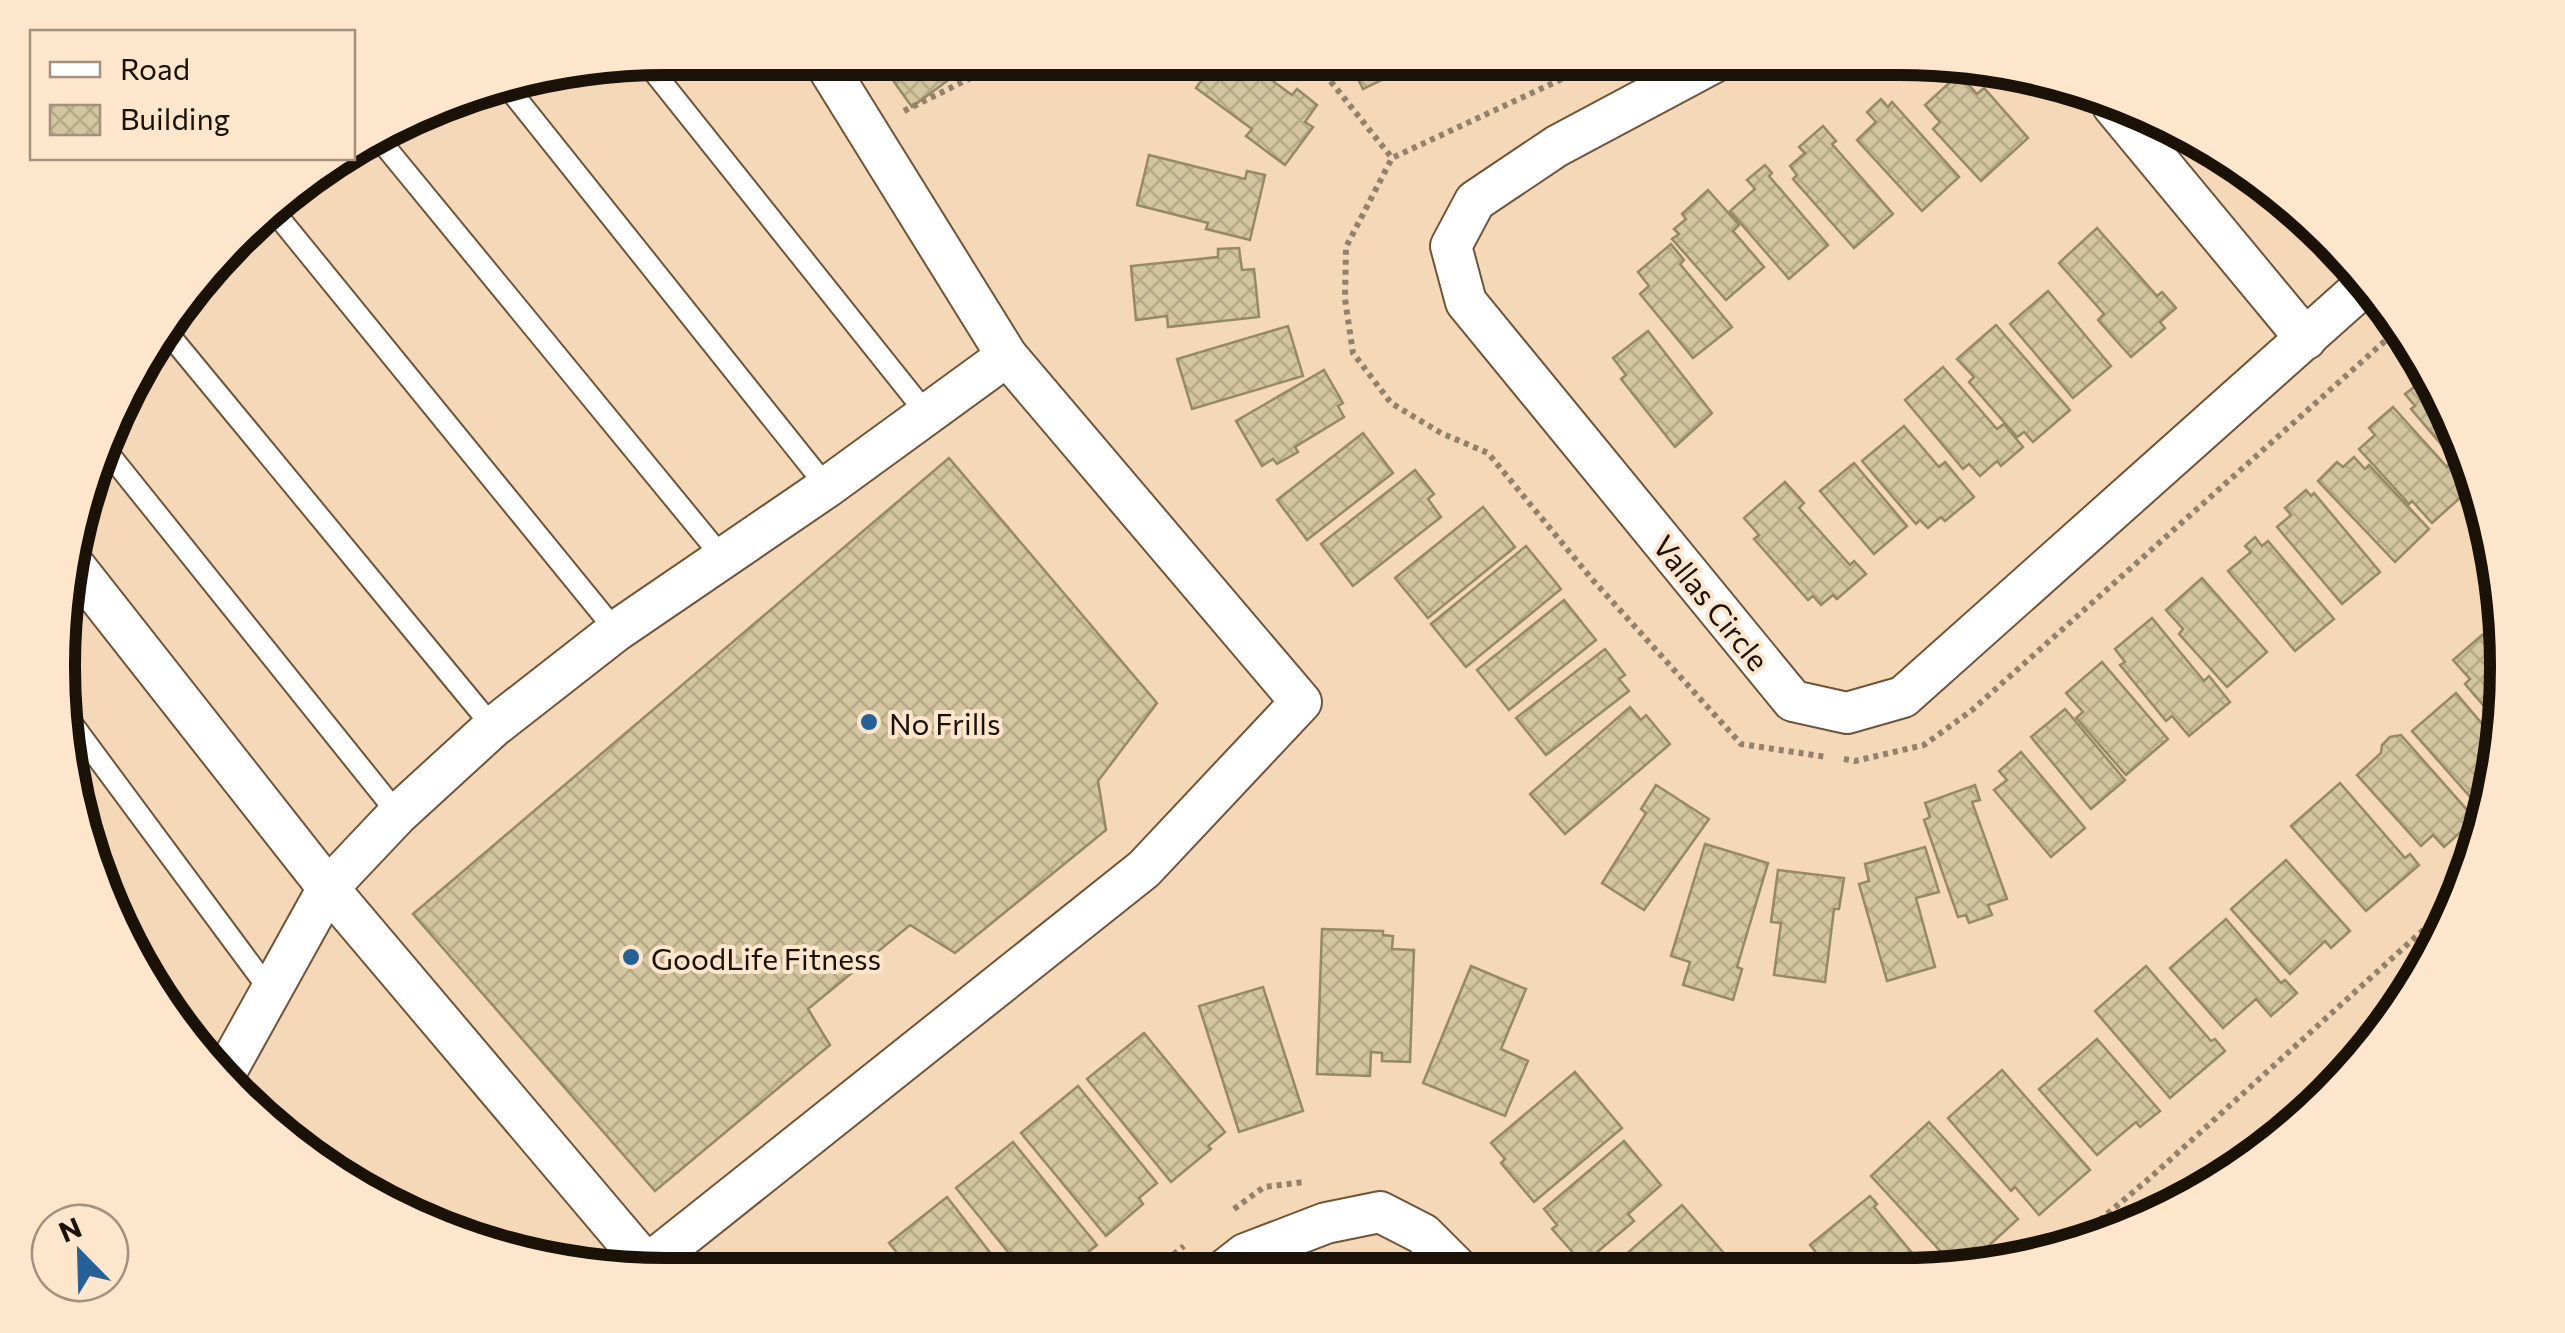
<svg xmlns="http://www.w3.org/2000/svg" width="2565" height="1333" font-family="Commissioner,sans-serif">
<defs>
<pattern id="building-cross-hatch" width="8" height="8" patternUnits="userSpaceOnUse" patternTransform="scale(2.5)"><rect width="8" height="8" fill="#d3c59f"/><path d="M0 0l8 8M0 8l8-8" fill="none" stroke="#b5a887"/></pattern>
</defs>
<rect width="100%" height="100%" fill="#f4d8b8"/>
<g fill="url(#building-cross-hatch)" stroke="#968965" stroke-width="2.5">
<path d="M 877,58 L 978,58 L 912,107 Z"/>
<path d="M 1218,58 L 1241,58 L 1292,95 L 1297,89 L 1317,105 L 1305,122 L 1313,127 L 1285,165 L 1246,136 L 1252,129 L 1196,88 Z"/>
<path d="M 1340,58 L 1412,58 L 1414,64 L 1363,89 L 1351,65 L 1344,68 Z"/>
<path d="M 1427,58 L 1481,58 L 1455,70 L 1451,63 L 1433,71 Z"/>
<path d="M 1959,74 L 1977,94 L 1984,88 L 2028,138 L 1981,181 L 1933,129 L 1940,122 L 1925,105 Z"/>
<path d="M 1881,99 L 1888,107 L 1892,102 L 1959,177 L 1922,211 L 1857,140 L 1876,122 L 1867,112 Z"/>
<path d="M 1823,126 L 1836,141 L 1832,144 L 1893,214 L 1854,248 L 1793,179 L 1797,175 L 1790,166 L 1805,153 L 1799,147 Z"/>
<path d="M 1149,155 L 1245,179 L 1247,171 L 1265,175 L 1250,240 L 1206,229 L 1208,223 L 1137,205 Z"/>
<path d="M 1765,165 L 1772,173 L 1769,176 L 1828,245 L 1789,279 L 1730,211 L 1755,189 L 1747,180 Z"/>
<path d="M 1708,190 L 1739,225 L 1733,231 L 1764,267 L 1726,300 L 1672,239 L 1679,234 L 1674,229 L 1686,219 L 1682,214 Z"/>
<path d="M 2097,228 L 2157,296 L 2162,292 L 2176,308 L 2160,322 L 2165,328 L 2131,357 L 2098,320 L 2104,314 L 2059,263 Z"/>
<path d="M 1671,244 L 1684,260 L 1680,264 L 1732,327 L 1693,358 L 1640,294 L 1649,286 L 1638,272 Z"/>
<path d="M 1239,248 L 1242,270 L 1254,269 L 1259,317 L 1168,327 L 1167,316 L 1136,320 L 1131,266 L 1218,257 L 1218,249 Z"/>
<path d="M 2048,291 L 2111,366 L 2073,398 L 2010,324 Z"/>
<path d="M 1996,325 L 2070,410 L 2033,442 L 2024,432 L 2017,437 L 1969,382 L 1974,377 L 1957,359 Z"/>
<path d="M 1288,326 L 1303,376 L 1192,409 L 1177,359 Z"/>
<path d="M 1648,331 L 1712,413 L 1675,447 L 1621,379 L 1626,375 L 1613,358 Z"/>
<path d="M 1943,367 L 1997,429 L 2004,424 L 2023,447 L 2001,466 L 1997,461 L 1980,476 L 1969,464 L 1963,469 L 1905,400 Z"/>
<path d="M 1324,370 L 1343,403 L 1338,406 L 1344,417 L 1295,447 L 1298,452 L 1277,464 L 1273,459 L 1262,466 L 1236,421 Z"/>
<path d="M 2423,380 L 2475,471 L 2476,474 L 2462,458 L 2457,463 L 2411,409 L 2415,406 L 2405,394 Z"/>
<path d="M 2393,407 L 2447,467 L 2450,463 L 2472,487 L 2432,523 L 2412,501 L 2409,504 L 2359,449 L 2375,435 L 2369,428 Z"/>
<path d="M 1904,426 L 1939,467 L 1945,462 L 1974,497 L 1945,521 L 1941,517 L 1928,528 L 1920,520 L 1916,524 L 1862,461 Z"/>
<path d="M 1363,433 L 1393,473 L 1307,540 L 1277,500 Z"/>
<path d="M 2354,457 L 2365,469 L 2369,465 L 2429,529 L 2395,562 L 2318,481 L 2337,462 L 2343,467 Z"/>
<path d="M 949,458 L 1157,703 L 1098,781 L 1106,830 L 955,953 L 910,925 L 808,1009 L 830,1045 L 655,1191 L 413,914 Z"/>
<path d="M 1854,463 L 1907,526 L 1874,554 L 1820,491 Z"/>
<path d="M 1415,470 L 1434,494 L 1428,499 L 1441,517 L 1353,586 L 1321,544 Z"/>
<path d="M 1785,482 L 1804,503 L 1799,508 L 1850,565 L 1854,561 L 1866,574 L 1837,599 L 1833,595 L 1821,605 L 1813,596 L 1808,600 L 1754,539 L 1759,535 L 1744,518 Z"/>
<path d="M 2306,490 L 2311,496 L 2314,493 L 2380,572 L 2342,604 L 2277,527 L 2291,515 L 2285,508 Z"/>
<path d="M 1483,507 L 1515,547 L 1428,618 L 1395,578 Z"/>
<path d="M 2255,537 L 2262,546 L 2268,541 L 2334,619 L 2295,651 L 2228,571 L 2251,552 L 2245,546 Z"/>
<path d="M 1526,546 L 1561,589 L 1466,667 L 1431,624 Z"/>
<path d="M 2202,578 L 2267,652 L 2227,687 L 2179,634 L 2183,629 L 2166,610 Z"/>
<path d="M 1564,600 L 1596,640 L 1509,710 L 1477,670 Z"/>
<path d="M 2152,618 L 2204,681 L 2209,676 L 2230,702 L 2189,736 L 2172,716 L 2166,721 L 2120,665 L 2125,662 L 2115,649 Z"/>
<path d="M 2495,624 L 2506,707 L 2501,726 L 2465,684 L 2470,679 L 2453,660 Z"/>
<path d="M 1605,649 L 1625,675 L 1619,679 L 1629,691 L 1546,755 L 1516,718 Z"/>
<path d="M 2102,662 L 2168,739 L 2126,775 L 2076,718 L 2083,712 L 2066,693 Z"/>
<path d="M 2456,693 L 2495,739 L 2498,737 L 2479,807 L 2412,731 Z"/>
<path d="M 1630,707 L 1641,720 L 1646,715 L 1670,744 L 1565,834 L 1530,794 Z"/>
<path d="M 2065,709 L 2125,780 L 2091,809 L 2031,737 Z"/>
<path d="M 2401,735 L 2475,819 L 2444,847 L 2433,835 L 2421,846 L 2357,775 L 2381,753 L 2382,745 L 2390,737 Z"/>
<path d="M 2021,752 L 2085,828 L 2051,857 L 1994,790 L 2007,780 L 1999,771 Z"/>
<path d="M 2340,783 L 2405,858 L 2410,854 L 2419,865 L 2366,911 L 2291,826 Z"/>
<path d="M 1656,785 L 1709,819 L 1644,910 L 1602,883 L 1646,813 L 1641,809 Z"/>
<path d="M 1975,785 L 1980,800 L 1972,802 L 2007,899 L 1988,905 L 1992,915 L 1969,923 L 1966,915 L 1958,917 L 1924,820 L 1930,817 L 1925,803 Z"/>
<path d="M 1705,844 L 1768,863 L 1737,967 L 1742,969 L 1733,1000 L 1683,985 L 1690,962 L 1671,956 Z"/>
<path d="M 1925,847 L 1939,892 L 1916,898 L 1935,967 L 1887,981 L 1859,884 L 1869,881 L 1865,864 Z"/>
<path d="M 2286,860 L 2350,931 L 2331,948 L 2325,941 L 2290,974 L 2231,909 Z"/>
<path d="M 1778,870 L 1844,878 L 1839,909 L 1834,909 L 1825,982 L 1774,975 L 1781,923 L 1771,922 Z"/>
<path d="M 2226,919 L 2281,983 L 2285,980 L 2297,993 L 2271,1016 L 2256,999 L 2223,1028 L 2170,968 Z"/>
<path d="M 1322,929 L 1383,931 L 1383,935 L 1393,936 L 1392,949 L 1414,950 L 1410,1062 L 1382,1061 L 1382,1053 L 1371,1052 L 1370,1076 L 1317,1074 Z"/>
<path d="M 1471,966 L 1526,989 L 1501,1049 L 1528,1061 L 1505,1116 L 1423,1083 Z"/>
<path d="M 2146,966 L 2211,1041 L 2215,1039 L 2225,1051 L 2170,1098 L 2095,1011 Z"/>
<path d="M 1263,987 L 1303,1111 L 1239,1132 L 1199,1006 Z"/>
<path d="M 1144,1033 L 1225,1132 L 1208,1146 L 1211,1149 L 1171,1182 L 1087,1079 Z"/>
<path d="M 2097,1039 L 2160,1111 L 2140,1127 L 2136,1122 L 2097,1155 L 2039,1089 Z"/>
<path d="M 2002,1070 L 2090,1170 L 2039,1215 L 2015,1187 L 2011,1191 L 1948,1118 Z"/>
<path d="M 1575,1072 L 1622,1128 L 1534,1202 L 1501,1163 L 1505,1159 L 1491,1143 Z"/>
<path d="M 1078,1086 L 1157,1183 L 1139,1198 L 1143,1204 L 1106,1236 L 1021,1133 Z"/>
<path d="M 1929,1122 L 2018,1219 L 1972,1261 L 1968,1257 L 1956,1268 L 1871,1176 Z"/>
<path d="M 1624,1141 L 1661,1185 L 1628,1214 L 1634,1221 L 1583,1264 L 1552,1229 L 1557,1225 L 1544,1209 Z"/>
<path d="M 1013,1142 L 1097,1245 L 1062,1273 L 1025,1273 L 956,1188 Z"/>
<path d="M 1870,1196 L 1877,1204 L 1874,1207 L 1922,1265 L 1929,1260 L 1938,1270 L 1825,1271 L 1815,1259 L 1819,1256 L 1810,1245 Z"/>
<path d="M 947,1197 L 1006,1273 L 914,1273 L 889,1243 Z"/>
<path d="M 1682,1205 L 1729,1259 L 1715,1271 L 1607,1271 Z"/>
</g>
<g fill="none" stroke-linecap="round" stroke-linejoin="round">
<g stroke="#6e5539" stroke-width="24">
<g id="service">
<path d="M 645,61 L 927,414"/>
<path d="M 505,84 L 827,487"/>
<path d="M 379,139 L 723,558"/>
<path d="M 272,209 L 616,631"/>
<path d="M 162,326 L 493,727"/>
<path d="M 105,449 L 398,814"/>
<path d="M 68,608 L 94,591"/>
<path d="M 59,706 L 271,992"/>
</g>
</g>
<g stroke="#6e5539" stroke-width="44">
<g id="minor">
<path d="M 1720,59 L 1557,146 L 1475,201 L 1451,246 L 1466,302 L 1793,701 L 1847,713 L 1903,697 L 2367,283"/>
<path d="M 2113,106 L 2306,339"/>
<path d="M 73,564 L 328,888 L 398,814 L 493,727 L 616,631 L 827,487 L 1007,356 L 822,58"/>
<path d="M 218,1076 L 227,1070 L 328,888 L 647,1265 L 1144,869 L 1301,702 L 1007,356"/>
<path d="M 1222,1272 L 1245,1254 L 1326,1223 L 1380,1212 L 1423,1234 L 1461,1272"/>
</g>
</g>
<g stroke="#94816a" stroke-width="6" stroke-dasharray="5 5" stroke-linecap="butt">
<path d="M 1312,58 L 1392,158"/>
<path d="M 1607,58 L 1392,158 L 1346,247 L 1345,299 L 1353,353 L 1391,403 L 1441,433 L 1488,453 L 1591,578 L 1741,744 L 1827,757"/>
<path d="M 904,111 L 1011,58"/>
<path d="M 1844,759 L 1855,761 L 1924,745 L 1971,711 L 2395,332"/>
<path d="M 1234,1209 L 1264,1187 L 1304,1182"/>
<path d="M 2069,1246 L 2151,1177 L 2453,903"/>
<path d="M 1150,1273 L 1184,1246"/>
</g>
<use href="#service" stroke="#fff" stroke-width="20"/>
<use href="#minor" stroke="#fff" stroke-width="40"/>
</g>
<g fill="#256097" stroke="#fde6cc" stroke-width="4">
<circle cx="869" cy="722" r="10"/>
<circle cx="631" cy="957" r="10"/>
</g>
<g text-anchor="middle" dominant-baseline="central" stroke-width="8" stroke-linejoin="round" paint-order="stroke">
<g font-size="30" fill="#1b1207" stroke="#fde6cc">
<text transform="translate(1712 602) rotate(51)">Vallas Circle</text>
</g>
<g font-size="30" fill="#1b1207" stroke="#fde6cc" text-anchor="start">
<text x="889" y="722">No Frills</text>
<text x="651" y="957">GoodLife Fitness</text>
</g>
</g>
<path d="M0 0H2565V1333H0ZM666 75H1899A591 591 0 0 1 2490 666V667A591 591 0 0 1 1899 1258H666A591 591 0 0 1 75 667V666A591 591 0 0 1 666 75Z" fill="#fde6cc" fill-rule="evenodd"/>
<path fill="none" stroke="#1b1207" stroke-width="12" d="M666 75H1899A591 591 0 0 1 2490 666V667A591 591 0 0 1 1899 1258H666A591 591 0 0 1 75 667V666A591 591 0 0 1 666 75Z"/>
<rect x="30" y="30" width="325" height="130" fill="#fde6cc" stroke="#a3917d" stroke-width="2.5"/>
<rect x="50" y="62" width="50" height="15" fill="#ffffff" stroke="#a3917d" stroke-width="2.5"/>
<text x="120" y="80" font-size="30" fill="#1b1207">Road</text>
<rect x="50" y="105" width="50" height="30" fill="url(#building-cross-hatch)" stroke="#a3917d" stroke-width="2.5"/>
<text x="120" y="130" font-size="30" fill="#1b1207">Building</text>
<g transform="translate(80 1253) rotate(337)"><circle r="48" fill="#fde6cc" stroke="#a3917d" stroke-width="2.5"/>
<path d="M0-8L18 38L0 25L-18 38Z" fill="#256097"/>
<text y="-15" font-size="28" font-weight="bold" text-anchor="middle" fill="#1b1207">N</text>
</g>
</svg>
